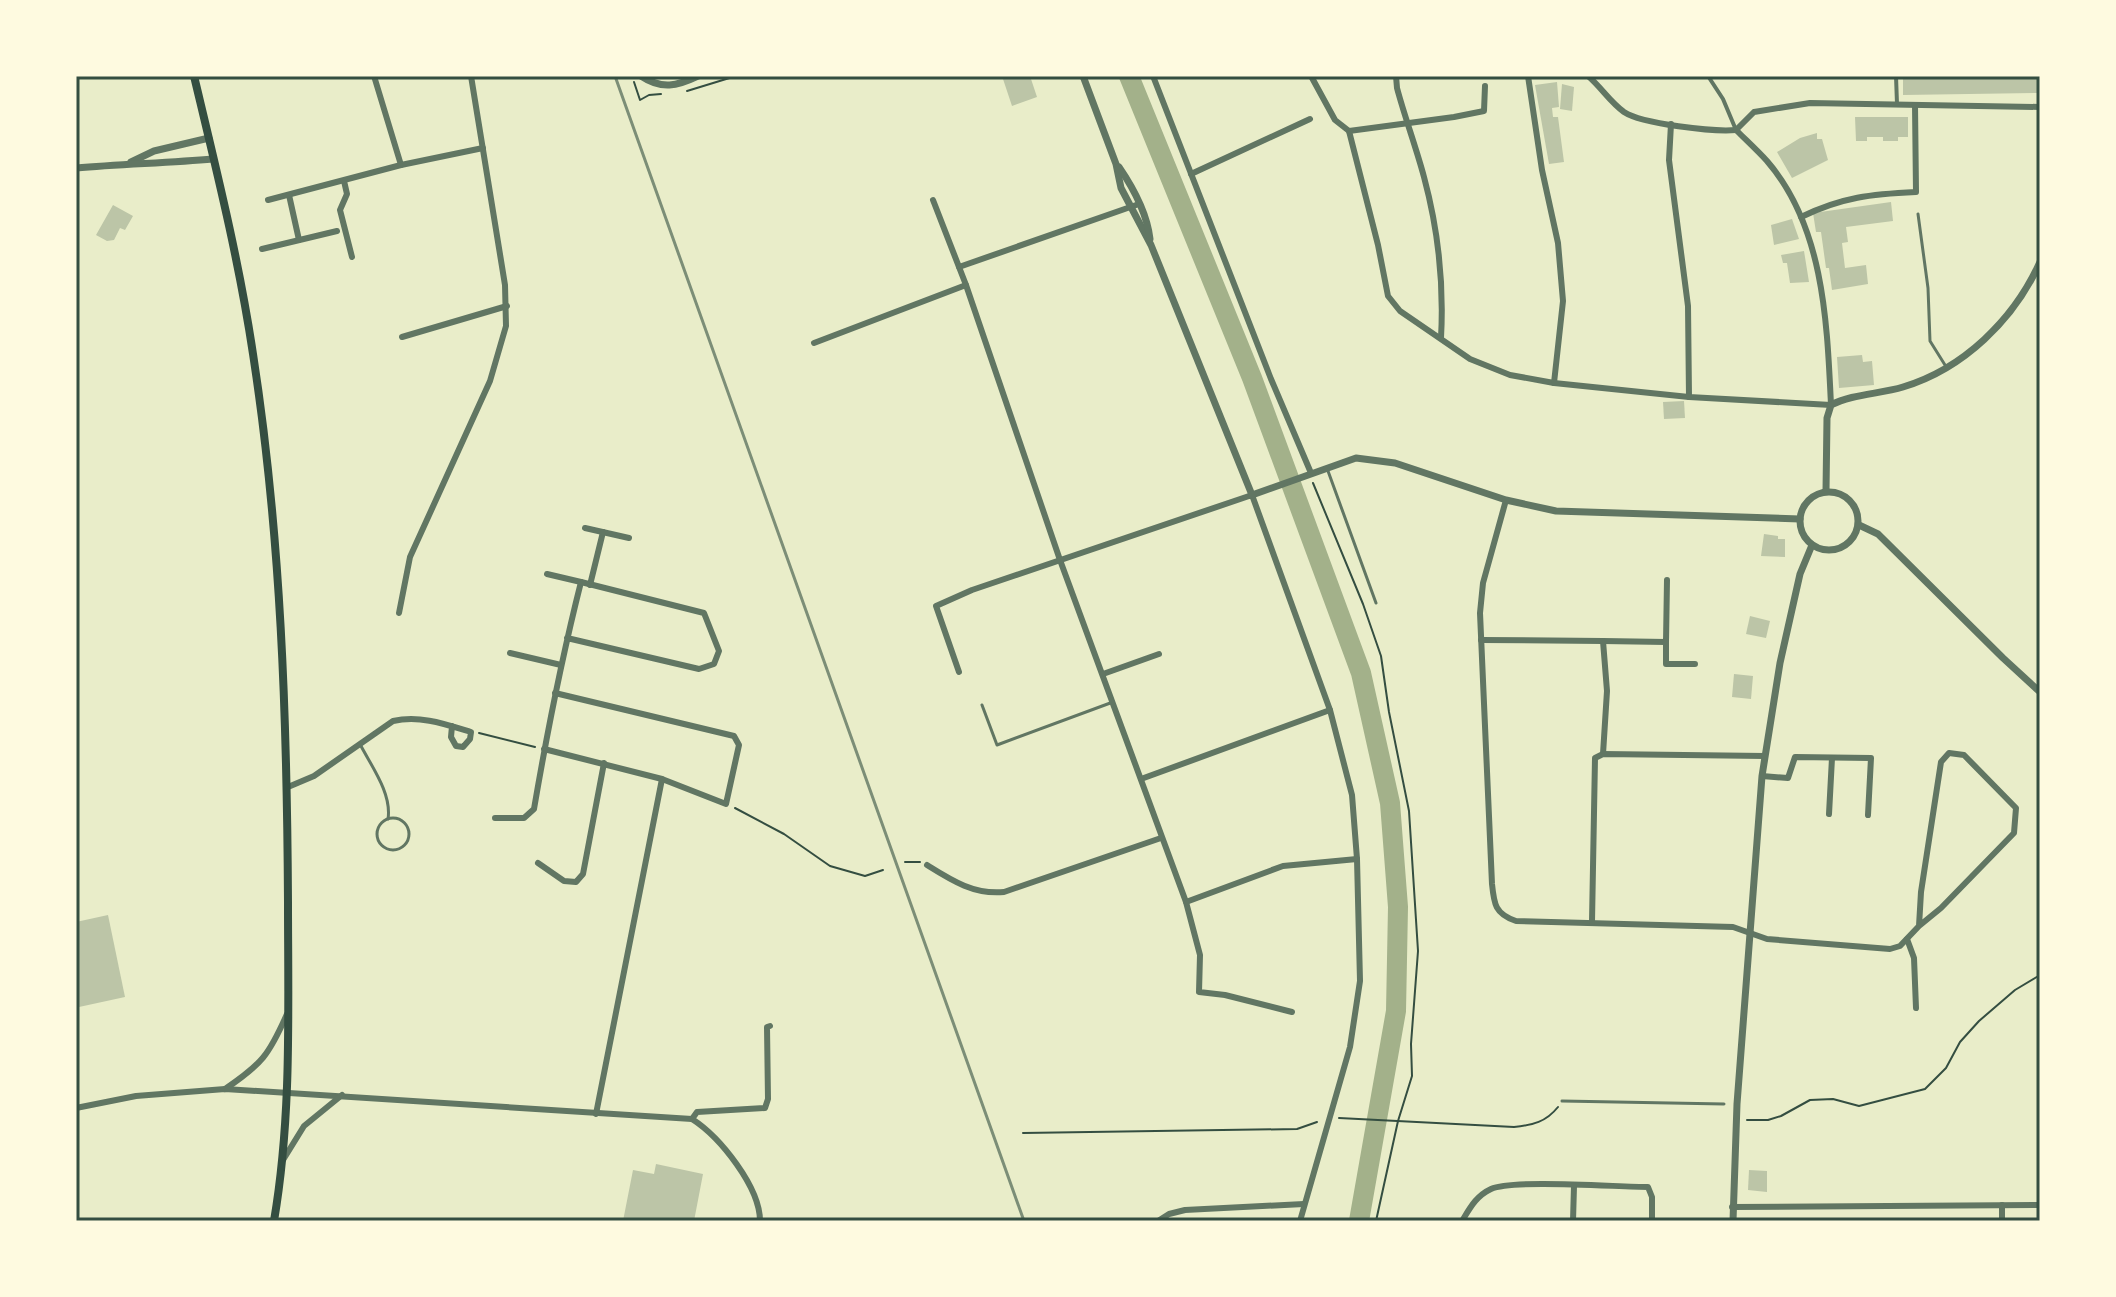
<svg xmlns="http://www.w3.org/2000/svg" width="2116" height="1297" font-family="'Work Sans',sans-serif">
<rect width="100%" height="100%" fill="#e9edc9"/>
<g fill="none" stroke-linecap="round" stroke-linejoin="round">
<path stroke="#a3b18a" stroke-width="20" d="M 1129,76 L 1252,378 L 1361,673 L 1390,803 L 1398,907 L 1396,1011 L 1359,1221"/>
</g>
<g fill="#bcc5a7">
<path d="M 1002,76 L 1030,76 L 1037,97 L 1012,106 Z"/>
<path d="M 1903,76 L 2040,76 L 2040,93 L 1903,95 Z"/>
<path d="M 1557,82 L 1559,107 L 1552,108 L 1553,117 L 1558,117 L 1564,162 L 1549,164 L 1535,85 Z"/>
<path d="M 1562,84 L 1574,87 L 1572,111 L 1560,109 Z"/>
<path d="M 1855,117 L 1908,117 L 1908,137 L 1898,137 L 1898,141 L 1883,141 L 1883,137 L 1867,137 L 1867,141 L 1856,141 Z"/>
<path d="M 1817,133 L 1817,139 L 1822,139 L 1828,160 L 1792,178 L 1777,152 L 1800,138 Z"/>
<path d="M 1891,202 L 1893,221 L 1846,227 L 1848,242 L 1842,243 L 1845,268 L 1866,265 L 1868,284 L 1832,290 L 1829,268 L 1826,268 L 1821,232 L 1816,232 L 1813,213 Z"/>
<path d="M 113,205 L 133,216 L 125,230 L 120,228 L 114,240 L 107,241 L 96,235 Z"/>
<path d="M 1792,219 L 1799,239 L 1774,245 L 1771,225 Z"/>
<path d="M 1804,251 L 1809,282 L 1790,283 L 1787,263 L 1783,263 L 1781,255 Z"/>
<path d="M 1862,355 L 1863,362 L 1872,361 L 1874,385 L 1839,388 L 1837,357 Z"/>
<path d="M 1684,401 L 1685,418 L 1664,419 L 1663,402 Z"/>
<path d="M 1764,534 L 1778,536 L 1778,539 L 1785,539 L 1785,557 L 1761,556 Z"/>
<path d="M 1750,616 L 1770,621 L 1766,638 L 1746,634 Z"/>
<path d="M 1734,674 L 1753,676 L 1751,699 L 1732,697 Z"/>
<path d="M 108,915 L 125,997 L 79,1007 L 76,993 L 76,922 Z"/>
<path d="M 656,1164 L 703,1174 L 694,1221 L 623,1221 L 633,1170 L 654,1174 Z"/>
<path d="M 1749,1170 L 1767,1171 L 1767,1192 L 1748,1190 Z"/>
</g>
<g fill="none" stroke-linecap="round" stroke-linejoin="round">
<g stroke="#344e41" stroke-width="2">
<path d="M 634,82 L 640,100 L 649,95 L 661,94"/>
<path d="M 687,91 L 736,76"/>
<path d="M 1313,483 L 1363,604 L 1381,656 L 1389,712 L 1409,811 L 1418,951 L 1411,1044 L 1412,1076 L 1398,1121 L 1376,1221"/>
<path d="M 479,733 L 535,747"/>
<path d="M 735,808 L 784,834 L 830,866 L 865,876 L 883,870"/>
<path d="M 905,862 L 920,862"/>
<path d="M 1339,1118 L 1514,1127 C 1533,1125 1546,1122 1558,1107"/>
<path d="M 1747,1120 L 1768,1120 L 1781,1116 L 1810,1100 L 1833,1099 L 1859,1106 L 1925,1089 L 1946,1068 L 1960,1042 L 1979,1021 L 2015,990 L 2040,975"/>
<path d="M 1023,1133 L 1297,1129 L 1317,1122"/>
</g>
<g stroke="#617663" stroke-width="3">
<path d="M 1918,214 L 1928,288 L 1930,341 L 1945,365"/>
<path d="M 1328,471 L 1376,603"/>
<path d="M 982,705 L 997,745 L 1113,702"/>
<path d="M 361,746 C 372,767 392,794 388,819"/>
<circle cx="393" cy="834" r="16"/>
<path d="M 1562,1101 L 1724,1104"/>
</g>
<g stroke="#617663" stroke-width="4">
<path d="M 1708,76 L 1723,99 L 1736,130"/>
<path d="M 1896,76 L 1897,104"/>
</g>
<g stroke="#617663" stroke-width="6">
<path d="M 374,76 L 401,165"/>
<path d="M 1153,76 L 1271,379 L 1311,473"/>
<path d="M 1311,76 L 1335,120 L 1349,131 L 1378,245 L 1388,296 L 1400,311 L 1470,359 L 1510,375 L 1554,383 L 1689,397 L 1831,405 C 1827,322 1824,227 1767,161 C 1757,150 1746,140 1736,130"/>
<path d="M 1396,76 L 1397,88 C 1405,118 1416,147 1424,177 C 1438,229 1444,284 1441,338"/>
<path d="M 1528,76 L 1542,170 L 1558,243 L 1563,301 L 1554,383"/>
<path d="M 1588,76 C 1601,87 1610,102 1624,112 C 1642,124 1714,132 1736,130"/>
<path d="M 1671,124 L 1669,160 L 1688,306 L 1689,397"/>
<path d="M 1736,130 L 1754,112 L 1810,103 L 2040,107"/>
<path d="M 1349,131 L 1454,117 L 1484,111 L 1485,86"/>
<path d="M 1191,174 L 1310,119"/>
<path d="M 344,181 L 347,194 L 340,210 L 352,257"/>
<path d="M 289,195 L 299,240"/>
<path d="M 268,200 L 401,165 L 483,148"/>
<path d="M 933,200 L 966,285 L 1060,560 L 1186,902 L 1200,955 L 1199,992 L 1225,995 L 1292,1012"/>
<path d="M 1801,217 C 1842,197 1872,194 1916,192 L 1915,105"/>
<path d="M 262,249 L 337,231"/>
<path d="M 959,267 L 1139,204"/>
<path d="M 402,337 L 507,306"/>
<path d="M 814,343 L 966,285"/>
<path d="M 1506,500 L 1483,583 L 1480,613 L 1492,884 C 1494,904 1495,914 1516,921 L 1733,927 L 1767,939 L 1890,949 L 1900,946 L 1919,926 L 1921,892 L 1941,762 L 1949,753 L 1964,755 L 2016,808 L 2014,833 L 1941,908 L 1919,926"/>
<path d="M 585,528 L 629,538"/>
<path d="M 547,574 L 581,582"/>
<path d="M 590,585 L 603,532"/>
<path d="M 399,613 L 410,557 L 490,381 L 506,326 L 505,285 L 471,76"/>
<path d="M 1481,640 L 1603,641 L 1607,691 L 1603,754"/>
<path d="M 1603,641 L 1666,642 L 1667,580"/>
<path d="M 1666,642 L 1666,664 L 1695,664"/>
<path d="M 510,653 L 561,665"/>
<path d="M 959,672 L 936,606 L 972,590 L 1252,495 L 1330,710 L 1352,795 L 1357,859 L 1360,981 L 1350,1047 L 1300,1221"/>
<path d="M 1103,674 L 1159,654"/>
<path d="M 544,749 L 662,779 L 726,804 L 739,745 L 734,736 L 555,693"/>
<path d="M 1762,776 L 1788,778 L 1795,757 L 1871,758 L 1868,815"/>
<path d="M 1141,779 L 1330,710"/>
<path d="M 288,787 L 314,776 L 393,721 C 420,715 445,724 471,732 L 470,739 L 463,747 L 456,746 L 451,737 L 452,726"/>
<path d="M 1829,814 L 1832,758"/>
<path d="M 495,818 L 524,818 L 534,809 C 547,733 562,657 581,582 L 704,613 L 719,651 L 714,664 L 699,669 L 567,638"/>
<path d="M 538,863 L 564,881 L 576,882 L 583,874 L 604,763"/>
<path d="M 927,865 C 951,880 974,895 1004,892 L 1161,838"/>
<path d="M 1186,902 L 1283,866 L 1357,859"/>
<path d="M 1592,922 L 1595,758 L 1603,754 L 1765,756"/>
<path d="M 1907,939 L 1914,958 L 1916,1008"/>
<path d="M 225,1089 C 262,1064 269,1055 287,1014"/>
<path d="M 76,1108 L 136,1096 L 225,1089 L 692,1119 C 720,1137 760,1187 760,1221"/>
<path d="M 596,1114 L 662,779"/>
<path d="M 692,1119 L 697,1112 L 765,1108 L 768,1099 L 767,1027 L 770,1026"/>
<path d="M 283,1160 L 304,1126 L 342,1095"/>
<path d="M 2002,1205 L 2002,1221"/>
<path d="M 1732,1207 L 2040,1205"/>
<path d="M 1158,1221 L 1169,1214 L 1185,1210 L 1304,1204"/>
<path d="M 1462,1221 C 1470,1208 1476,1196 1491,1189 C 1513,1179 1617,1187 1648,1187 L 1652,1197 L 1652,1221"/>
<path d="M 1573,1221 L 1574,1186"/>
</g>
<g stroke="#617663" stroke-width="7">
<path d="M 641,76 C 662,90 677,86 698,76"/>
<path d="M 1083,76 L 1116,164 L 1121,188 L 1151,245 L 1252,495 L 1356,458 L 1395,463 L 1506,500 L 1556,511 L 1800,519"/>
<path d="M 131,162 L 154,151 L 209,138"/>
<path d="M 1119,167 C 1134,189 1147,213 1150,239"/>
<path d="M 76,168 C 122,164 167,163 213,159"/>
<path d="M 1826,491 L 1827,418 L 1831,405 C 1852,394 1880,394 1903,387 C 1963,369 2014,320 2040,262"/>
<circle cx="1829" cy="521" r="29"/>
<path d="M 1859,525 L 1878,534 L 2003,658 L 2040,692"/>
<path d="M 1733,1221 L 1737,1104 L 1762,776 L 1780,663 L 1800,574 L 1812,545"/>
</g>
<path stroke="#344e41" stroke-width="8" d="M 194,76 C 216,168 239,260 253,354 C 281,535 287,718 288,902 C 288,1009 292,1115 274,1221"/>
<path stroke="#7c8e77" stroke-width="3" d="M 615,76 L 1024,1221"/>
</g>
<rect width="2116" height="1297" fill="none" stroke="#fefae0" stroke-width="156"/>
<rect x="78" y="78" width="1960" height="1141" fill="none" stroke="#344e41" stroke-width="3"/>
</svg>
